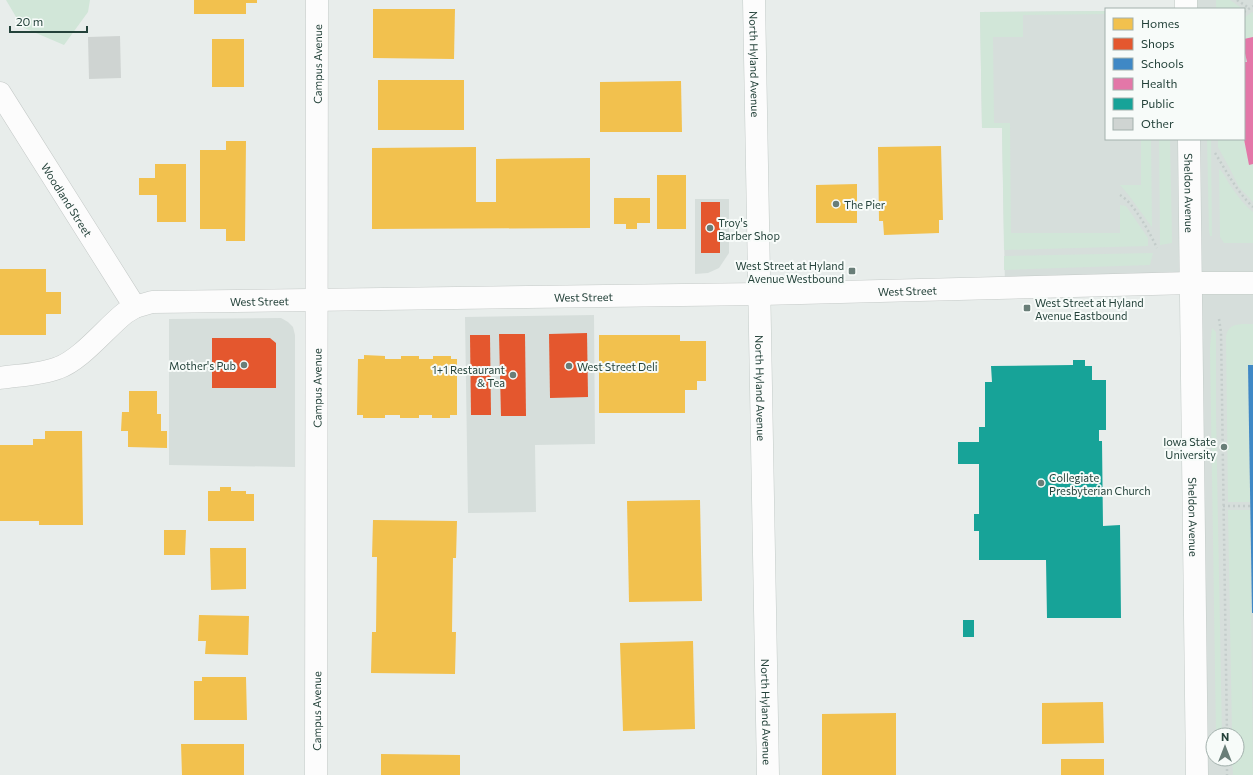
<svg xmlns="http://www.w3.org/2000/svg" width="1253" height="775" font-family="Commissioner,sans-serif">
<rect width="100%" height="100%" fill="#e8edeb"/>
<g fill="#d6dedb" fill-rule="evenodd">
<path d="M 1186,0 L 1253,0 L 1253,775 L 1198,775 L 1191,283 L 1005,288 L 1002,128 L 982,128 L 980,12 L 1106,11 L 1106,139 L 1244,139 L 1244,9 L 1186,9 ZM 1213,735 L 1237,735 L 1237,759 L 1213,759 Z"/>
<path d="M 695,199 L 729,199 L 729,253 L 719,268 L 708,273 L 695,274 Z"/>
<path d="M 594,315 L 595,444 L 535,445 L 536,512 L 468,513 L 465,317 Z"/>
<path d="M 281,318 L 288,322 L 293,327 L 295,335 L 295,467 L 169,465 L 169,319 Z"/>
</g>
<g fill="#d1e6d8">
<path d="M 6,0 L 90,0 L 88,12 L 64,45 L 22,27 Z"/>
<path d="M 1216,0 L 1230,0 L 1240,7 L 1240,9 L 1216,9 Z"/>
<path d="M 1106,11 L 1106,14 L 1023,15 L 1023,37 L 993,37 L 994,123 L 1010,123 L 1011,233 L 1120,233 L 1120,205 L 1126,206 L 1148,238 L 1148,246 L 1004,250 L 1002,128 L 982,128 L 980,12 Z"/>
<path d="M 1252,12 L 1253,13 L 1253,37 L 1244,39 L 1244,18 Z"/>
<path d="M 1141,139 L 1151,139 L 1152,227 C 1141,213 1132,198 1120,185 L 1141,185 Z"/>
<path d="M 1159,139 L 1170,139 L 1172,238 L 1172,243 L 1160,245 Z"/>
<path d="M 1207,139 L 1211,139 L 1212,236 L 1210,236 L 1209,231 Z"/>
<path d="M 1218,139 L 1244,139 L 1249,164 L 1253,164 L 1253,202 L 1239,187 L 1230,169 L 1218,147 Z"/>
<path d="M 1219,169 C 1224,173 1226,179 1230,185 C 1237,195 1243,204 1253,212 L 1253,243 L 1224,243 L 1220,237 Z"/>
<path d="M 1153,253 L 1150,265 L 1004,270 L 1004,256 Z"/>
<path d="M 1253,324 L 1253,365 L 1248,366 L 1250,502 L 1228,502 L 1226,337 C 1228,322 1241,324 1253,324 Z"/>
<path d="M 1212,328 L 1216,332 L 1216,415 L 1222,735 L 1216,735 L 1210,348 Z"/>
<path d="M 1228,510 L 1250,510 L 1253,775 L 1233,775 L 1232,759 L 1237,759 L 1237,735 L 1232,735 Z"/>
</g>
<g fill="#f2c14e">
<path d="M 194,0 L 257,0 L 257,3 L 246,3 L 246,14 L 194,14 Z"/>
<path d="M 373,9 L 455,9 L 454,59 L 373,58 Z"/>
<rect x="212" y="39" width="32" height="48"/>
<rect x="378" y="80" width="86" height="50"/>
<path d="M 681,81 L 682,132 L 600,132 L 600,82 Z"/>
<path d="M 226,141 L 246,141 L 245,241 L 226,241 L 226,229 L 200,229 L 200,150 L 226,150 Z"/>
<path d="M 941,146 L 943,220 L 939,220 L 939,233 L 884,235 L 883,221 L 879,221 L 878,147 Z"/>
<path d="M 476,147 L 476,202 L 496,202 L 496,159 L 590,158 L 590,228 L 372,229 L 372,148 Z"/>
<path d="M 155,164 L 186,164 L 186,222 L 157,222 L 157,195 L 139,195 L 139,178 L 155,178 Z"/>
<rect x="657" y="175" width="29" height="54"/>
<path d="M 857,184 L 857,223 L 816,223 L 816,185 Z"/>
<path d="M 614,198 L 650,198 L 650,223 L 637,223 L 637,229 L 626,229 L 626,224 L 614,224 Z"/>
<path d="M 0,269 L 46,269 L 46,292 L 61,292 L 61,314 L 46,314 L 46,335 L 0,335 Z"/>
<path d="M 599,335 L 680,335 L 680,341 L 706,341 L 706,381 L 697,381 L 697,390 L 685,390 L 685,413 L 599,413 Z"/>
<path d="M 364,355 L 385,356 L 385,359 L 401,359 L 401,356 L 419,356 L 419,359 L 433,359 L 433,356 L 451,356 L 451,359 L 457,359 L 457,415 L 450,415 L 450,418 L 432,418 L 432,415 L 419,415 L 419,418 L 400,418 L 400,415 L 385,415 L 385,418 L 363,418 L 363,415 L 357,415 L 358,359 L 364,359 Z"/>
<path d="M 129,391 L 157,391 L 157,414 L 161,414 L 161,431 L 167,431 L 167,448 L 128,447 L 128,431 L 121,431 L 122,412 L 129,412 Z"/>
<path d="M 45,431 L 82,431 L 83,525 L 39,525 L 39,521 L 0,521 L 0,445 L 33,445 L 33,439 L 45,439 Z"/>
<path d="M 220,487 L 231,487 L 231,491 L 246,491 L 246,494 L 254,494 L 254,521 L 208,521 L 208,491 L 220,491 Z"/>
<path d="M 700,500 L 702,601 L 629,602 L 627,501 Z"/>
<path d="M 373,520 L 457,521 L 456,558 L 453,558 L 452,632 L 456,632 L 455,674 L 371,673 L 372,632 L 376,632 L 377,557 L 372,557 Z"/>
<path d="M 164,530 L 186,530 L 185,555 L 164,555 Z"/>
<path d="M 210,548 L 246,548 L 246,589 L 211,590 Z"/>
<path d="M 199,615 L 249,616 L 248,655 L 205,654 L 206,641 L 198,641 Z"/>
<path d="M 693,641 L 695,729 L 623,731 L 620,643 Z"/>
<path d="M 202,677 L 246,677 L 247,720 L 194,720 L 194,681 L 202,681 Z"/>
<path d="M 1103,702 L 1104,743 L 1042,744 L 1042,703 Z"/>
<path d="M 896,713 L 896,775 L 822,775 L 822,714 Z"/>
<path d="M 181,744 L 244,744 L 244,775 L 182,775 Z"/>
<path d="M 381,754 L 460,755 L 460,775 L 381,775 Z"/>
<rect x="1061" y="759" width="43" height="16"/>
</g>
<g fill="#e4572e">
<rect x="701" y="202" width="19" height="51"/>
<path d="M 587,333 L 588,397 L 550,398 L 549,334 Z"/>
<path d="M 499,334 L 525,334 L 526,416 L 501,416 Z"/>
<path d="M 470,335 L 490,335 L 491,415 L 471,415 Z"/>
<path d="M 212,338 L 270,338 L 276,343 L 276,388 L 212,388 Z"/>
</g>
<path fill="#3f88c5" d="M 1248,365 L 1253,365 L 1253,613 L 1252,613 Z"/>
<path fill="#e377a8" d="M 1253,37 L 1253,164 L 1249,165 L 1244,139 L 1244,84 L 1245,84 L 1244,78 L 1244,62 L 1247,62 L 1244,49 L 1244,39 Z"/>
<g fill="#17a398">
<path d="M 1073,360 L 1085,360 L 1085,366 L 1092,366 L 1092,380 L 1106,380 L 1106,430 L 1099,430 L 1099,441 L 1102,441 L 1103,526 L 1120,525 L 1121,618 L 1047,618 L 1046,560 L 979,560 L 979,531 L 974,531 L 974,514 L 979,514 L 979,464 L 958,464 L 958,442 L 979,442 L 979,427 L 985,427 L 985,382 L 992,382 L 991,366 L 1073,365 Z"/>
<rect x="963" y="620" width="11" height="17"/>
</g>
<path fill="#cfd4d2" d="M 120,36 L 121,78 L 89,79 L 88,37 Z"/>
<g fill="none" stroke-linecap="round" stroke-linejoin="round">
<g stroke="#c5cac8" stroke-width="23">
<g id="street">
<path id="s1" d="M 0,93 L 135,307"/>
<path id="s2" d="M 0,378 C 19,375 40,375 58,368 C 81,360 106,328 125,313 L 135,307 L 152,302 L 760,294 L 1191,283"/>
<path id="s3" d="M 316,775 L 317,0"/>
</g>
</g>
<g stroke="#c3cbc8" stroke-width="23">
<g id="secondary">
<path id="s4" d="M 754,0 L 768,775"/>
<path d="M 1186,0 L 1186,9"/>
<path id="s5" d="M 1189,139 L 1197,775"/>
<path d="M 1191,283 L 1253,283"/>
</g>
</g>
<g stroke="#c3ccca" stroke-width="2.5" stroke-dasharray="2 3" stroke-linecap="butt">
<path d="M 1237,0 L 1249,8"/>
<path d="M 1244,12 L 1253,6"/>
<path d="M 1215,153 C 1227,172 1237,192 1253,207"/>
<path d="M 1120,195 C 1134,203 1150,233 1157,248"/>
<path d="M 1219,319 L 1221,332 L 1227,735"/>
<path d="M 1223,506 L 1250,506"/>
<path d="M 1227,759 L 1227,775"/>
</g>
<use href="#street" stroke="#fcfcfc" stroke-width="22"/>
<use href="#secondary" stroke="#fcfcfc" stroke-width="22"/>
</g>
<g fill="#697e78" stroke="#f7fbf9" stroke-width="1.5">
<circle cx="836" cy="204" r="4"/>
<circle cx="710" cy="228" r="4"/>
<rect x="848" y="267" width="8" height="8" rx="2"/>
<rect x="1023" y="304" width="8" height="8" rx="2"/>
<circle cx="244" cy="365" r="4"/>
<circle cx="569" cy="366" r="4"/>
<circle cx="513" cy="375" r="4"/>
<circle cx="1224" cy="447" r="4"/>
<circle cx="1041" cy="483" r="4"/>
</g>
<g text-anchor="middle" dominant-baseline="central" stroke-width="4" stroke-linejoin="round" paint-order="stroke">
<g font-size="11" fill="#24423a" stroke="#f7fbf9">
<text stroke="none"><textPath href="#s3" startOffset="711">Campus Avenue</textPath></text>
<text stroke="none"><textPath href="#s4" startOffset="64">North Hyland Avenue</textPath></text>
<text stroke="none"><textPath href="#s5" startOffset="54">Sheldon Avenue</textPath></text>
<text stroke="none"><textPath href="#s1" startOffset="126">Woodland Street</textPath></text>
<text stroke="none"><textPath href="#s2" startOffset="931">West Street</textPath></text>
<text stroke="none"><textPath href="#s2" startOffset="607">West Street</textPath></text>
<text stroke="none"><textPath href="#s2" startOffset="283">West Street</textPath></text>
<text stroke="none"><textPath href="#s3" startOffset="387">Campus Avenue</textPath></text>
<text stroke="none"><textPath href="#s4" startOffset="388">North Hyland Avenue</textPath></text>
<text stroke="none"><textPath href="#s5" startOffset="378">Sheldon Avenue</textPath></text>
<text stroke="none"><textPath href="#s3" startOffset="64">Campus Avenue</textPath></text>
<text stroke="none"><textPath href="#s4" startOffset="712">North Hyland Avenue</textPath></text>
</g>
<g font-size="11" fill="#24423a" stroke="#f7fbf9" text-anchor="start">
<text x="844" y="204">The Pier</text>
<text x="718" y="222">Troy's<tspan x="718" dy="13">Barber Shop</tspan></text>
<text x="844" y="265" text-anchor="end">West Street at Hyland<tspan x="844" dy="13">Avenue Westbound</tspan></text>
<text x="1035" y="302">West Street at Hyland<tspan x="1035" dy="13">Avenue Eastbound</tspan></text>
<text x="236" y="365" text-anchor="end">Mother's Pub</text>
<text x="577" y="366">West Street Deli</text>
<text x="505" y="369" text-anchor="end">1+1 Restaurant<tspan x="505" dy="13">&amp; Tea</tspan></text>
<text x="1216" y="441" text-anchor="end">Iowa State<tspan x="1216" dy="13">University</tspan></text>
<text x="1049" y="477">Collegiate<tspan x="1049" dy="13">Presbyterian Church</tspan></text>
</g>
</g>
<rect x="1105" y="8" width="140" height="132" fill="#f7fbf9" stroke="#a3b1ad"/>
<rect x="1113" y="18" width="20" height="12" fill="#f2c14e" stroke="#a3b1ad"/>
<text x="1141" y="28" font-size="12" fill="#24423a">Homes</text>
<rect x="1113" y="38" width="20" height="12" fill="#e4572e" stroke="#a3b1ad"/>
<text x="1141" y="48" font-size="12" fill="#24423a">Shops</text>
<rect x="1113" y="58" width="20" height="12" fill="#3f88c5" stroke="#a3b1ad"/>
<text x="1141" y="68" font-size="12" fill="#24423a">Schools</text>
<rect x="1113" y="78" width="20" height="12" fill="#e377a8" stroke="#a3b1ad"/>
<text x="1141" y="88" font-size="12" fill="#24423a">Health</text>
<rect x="1113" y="98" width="20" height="12" fill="#17a398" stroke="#a3b1ad"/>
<text x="1141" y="108" font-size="12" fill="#24423a">Public</text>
<rect x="1113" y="118" width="20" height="12" fill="#cfd4d2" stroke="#a3b1ad"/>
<text x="1141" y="128" font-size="12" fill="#24423a">Other</text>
<g transform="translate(1225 747)"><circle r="19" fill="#f7fbf9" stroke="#a3b1ad"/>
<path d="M0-3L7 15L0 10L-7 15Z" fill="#697e78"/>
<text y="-6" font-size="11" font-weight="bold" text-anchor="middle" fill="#24423a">N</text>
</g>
<path d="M10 26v6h77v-6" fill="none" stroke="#24423a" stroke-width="2"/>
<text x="16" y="26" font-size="12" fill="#24423a" stroke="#f7fbf9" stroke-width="3" paint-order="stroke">20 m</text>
</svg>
